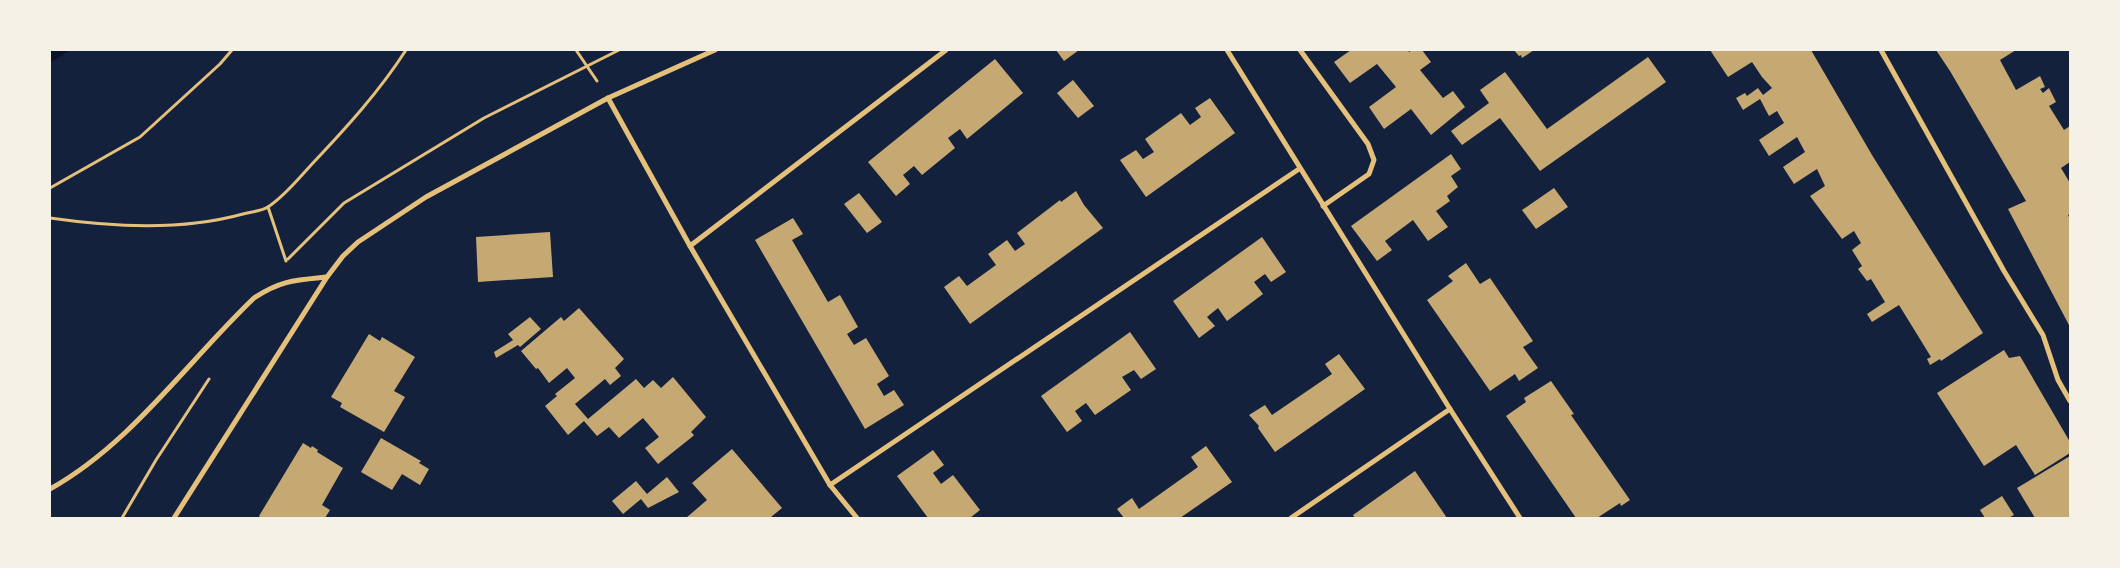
<svg xmlns="http://www.w3.org/2000/svg" width="2120" height="568" font-family="Helvetica,sans-serif">
<rect width="100%" height="100%" fill="#14213d"/>
<path fill="#0b132b" d="M 50,50 L 71,50 L 50,63 Z"/>
<g fill="#c6a872">
<path d="M 1056,50 L 1079,50 L 1064,61 Z"/>
<path d="M 1351,50 L 1408,50 L 1409,52 L 1412,50 L 1422,50 L 1431,62 L 1420,70 L 1443,98 L 1453,91 L 1465,107 L 1431,135 L 1411,109 L 1384,129 L 1369,107 L 1396,87 L 1377,64 L 1350,83 L 1334,62 Z"/>
<path d="M 1514,50 L 1534,50 L 1522,58 L 1521,55 L 1519,56 Z"/>
<path d="M 1710,50 L 1811,50 L 1872,155 L 1983,333 L 1941,361 L 1940,359 L 1930,365 L 1927,359 L 1931,357 L 1899,305 L 1872,322 L 1867,314 L 1885,302 L 1871,279 L 1867,281 L 1858,269 L 1862,266 L 1852,250 L 1861,243 L 1854,231 L 1842,239 L 1810,196 L 1825,186 L 1817,169 L 1794,184 L 1783,167 L 1805,152 L 1797,137 L 1769,156 L 1759,140 L 1784,123 L 1777,111 L 1769,116 L 1760,99 L 1743,110 L 1736,98 L 1745,93 L 1747,96 L 1758,88 L 1763,95 L 1772,88 L 1762,77 L 1752,62 L 1728,77 Z"/>
<path d="M 1936,50 L 2016,50 L 2000,60 L 2016,90 L 2040,76 L 2045,87 L 2040,89 L 2043,93 L 2049,88 L 2056,102 L 2049,106 L 2064,130 L 2070,126 L 2070,162 L 2061,168 L 2070,183 L 2069,185 L 2070,214 L 2068,215 L 2070,219 L 2070,327 L 2008,209 L 2026,201 L 1950,71 Z"/>
<path d="M 1648,57 L 1666,82 L 1540,171 L 1500,118 L 1462,145 L 1451,131 L 1489,103 L 1480,90 L 1505,72 L 1547,129 Z"/>
<path d="M 995,59 L 1023,93 L 967,139 L 960,129 L 948,138 L 955,148 L 922,175 L 914,166 L 903,175 L 910,184 L 896,196 L 868,162 Z"/>
<path d="M 1073,80 L 1094,106 L 1078,118 L 1057,93 Z"/>
<path d="M 1210,98 L 1235,133 L 1146,197 L 1120,160 L 1136,150 L 1143,159 L 1154,152 L 1145,139 L 1181,113 L 1190,125 L 1201,117 L 1195,108 Z"/>
<path d="M 1451,154 L 1461,169 L 1451,176 L 1458,187 L 1447,196 L 1450,201 L 1436,211 L 1448,227 L 1428,241 L 1413,220 L 1385,241 L 1392,250 L 1377,261 L 1351,226 Z"/>
<path d="M 1554,188 L 1568,207 L 1536,229 L 1522,210 Z"/>
<path d="M 1076,191 L 1084,205 L 1103,228 L 970,324 L 944,287 L 959,276 L 967,286 L 996,265 L 988,254 L 1007,240 L 1015,251 L 1025,244 L 1017,233 L 1060,200 L 1061,202 Z"/>
<path d="M 859,193 L 882,222 L 867,233 L 844,204 Z"/>
<path d="M 793,218 L 803,234 L 792,240 L 828,302 L 840,295 L 858,327 L 847,334 L 854,345 L 866,338 L 889,376 L 877,384 L 884,396 L 894,390 L 904,405 L 865,429 L 755,240 Z"/>
<path d="M 550,232 L 553,277 L 478,282 L 476,237 Z"/>
<path d="M 1262,237 L 1286,272 L 1271,282 L 1265,274 L 1254,282 L 1263,294 L 1227,321 L 1218,308 L 1207,317 L 1215,326 L 1199,338 L 1173,301 Z"/>
<path d="M 1466,263 L 1480,284 L 1490,278 L 1533,341 L 1523,347 L 1538,368 L 1519,381 L 1515,374 L 1490,391 L 1427,300 L 1453,281 L 1448,276 Z"/>
<path d="M 579,308 L 624,359 L 615,368 L 621,376 L 610,385 L 605,379 L 575,404 L 588,419 L 636,379 L 644,388 L 653,380 L 661,388 L 673,377 L 706,417 L 691,432 L 694,435 L 692,437 L 658,464 L 645,448 L 659,437 L 643,418 L 619,438 L 609,427 L 597,436 L 584,421 L 568,435 L 545,406 L 557,396 L 555,394 L 575,378 L 567,368 L 549,383 L 538,368 L 536,369 L 521,351 L 561,317 L 564,321 Z"/>
<path d="M 530,317 L 541,329 L 520,347 L 518,345 L 496,358 L 494,352 L 513,340 L 508,334 Z"/>
<path d="M 1130,332 L 1156,369 L 1141,379 L 1134,370 L 1122,377 L 1131,390 L 1095,415 L 1086,403 L 1075,411 L 1082,421 L 1067,432 L 1041,396 Z"/>
<path d="M 369,334 L 380,341 L 382,337 L 415,357 L 394,391 L 405,397 L 384,432 L 340,407 L 342,403 L 331,397 Z"/>
<path d="M 2004,350 L 2009,358 L 2020,356 L 2070,442 L 2070,453 L 2035,475 L 2016,445 L 1984,466 L 1937,393 Z"/>
<path d="M 1339,354 L 1365,389 L 1275,452 L 1258,428 L 1259,426 L 1249,415 L 1265,405 L 1272,415 L 1332,374 L 1325,364 Z"/>
<path d="M 1551,381 L 1574,414 L 1571,415 L 1630,500 L 1621,506 L 1620,503 L 1597,518 L 1576,518 L 1506,416 L 1526,402 L 1524,398 Z"/>
<path d="M 381,438 L 421,461 L 419,463 L 429,469 L 420,485 L 402,474 L 392,490 L 361,472 Z"/>
<path d="M 303,443 L 311,448 L 312,446 L 318,450 L 317,452 L 343,468 L 322,505 L 330,510 L 325,518 L 261,518 L 259,516 Z"/>
<path d="M 1206,446 L 1232,482 L 1180,518 L 1124,518 L 1117,509 L 1132,498 L 1139,509 L 1198,467 L 1191,457 Z"/>
<path d="M 732,449 L 782,508 L 771,517 L 772,518 L 686,518 L 707,500 L 692,483 Z"/>
<path d="M 933,450 L 944,465 L 933,473 L 941,484 L 953,475 L 980,510 L 970,518 L 928,518 L 897,476 Z"/>
<path d="M 2070,456 L 2070,518 L 2035,518 L 2017,488 Z"/>
<path d="M 1415,471 L 1447,518 L 1355,518 L 1353,515 Z"/>
<path d="M 667,477 L 679,492 L 648,508 L 641,499 L 623,514 L 612,501 L 636,481 L 647,494 Z"/>
<path d="M 2002,496 L 2014,515 L 2008,518 L 1985,518 L 1980,510 Z"/>
</g>
<g fill="none" stroke-linecap="round" stroke-linejoin="round">
<g stroke="#e5c07b" stroke-width="3">
<path d="M 576,50 L 597,81"/>
<path d="M 50,188 L 140,137 L 220,64 L 232,50"/>
<path d="M 268,207 L 286,261"/>
<path d="M 50,218 C 113,227 181,231 243,214 C 250,212 262,211 268,207 C 285,196 299,178 312,164 C 346,128 379,92 406,50"/>
<path d="M 288,259 L 344,203 L 484,118 L 619,50"/>
<path d="M 122,518 L 156,460 L 209,379"/>
</g>
<g stroke="#e5c07b" stroke-width="5">
<path d="M 1227,50 L 1450,409 L 1520,518"/>
<path d="M 1300,50 L 1368,144 L 1374,160 L 1369,174 L 1323,206"/>
<path d="M 1881,50 L 2004,271 L 2043,335 L 2058,380 L 2070,401"/>
<path d="M 608,98 L 690,246 L 830,485 L 857,518"/>
<path d="M 690,246 L 946,50"/>
<path d="M 830,485 L 1299,169"/>
<path d="M 50,489 C 131,444 187,362 254,298 C 281,280 296,280 327,277"/>
<path d="M 174,518 L 327,277 L 343,256 L 358,242 L 426,197 L 608,98 L 715,50"/>
<path d="M 1291,518 L 1450,409"/>
</g>
</g>
<rect width="2120" height="568" fill="none" stroke="#f6f1e7" stroke-width="102"/>
</svg>
